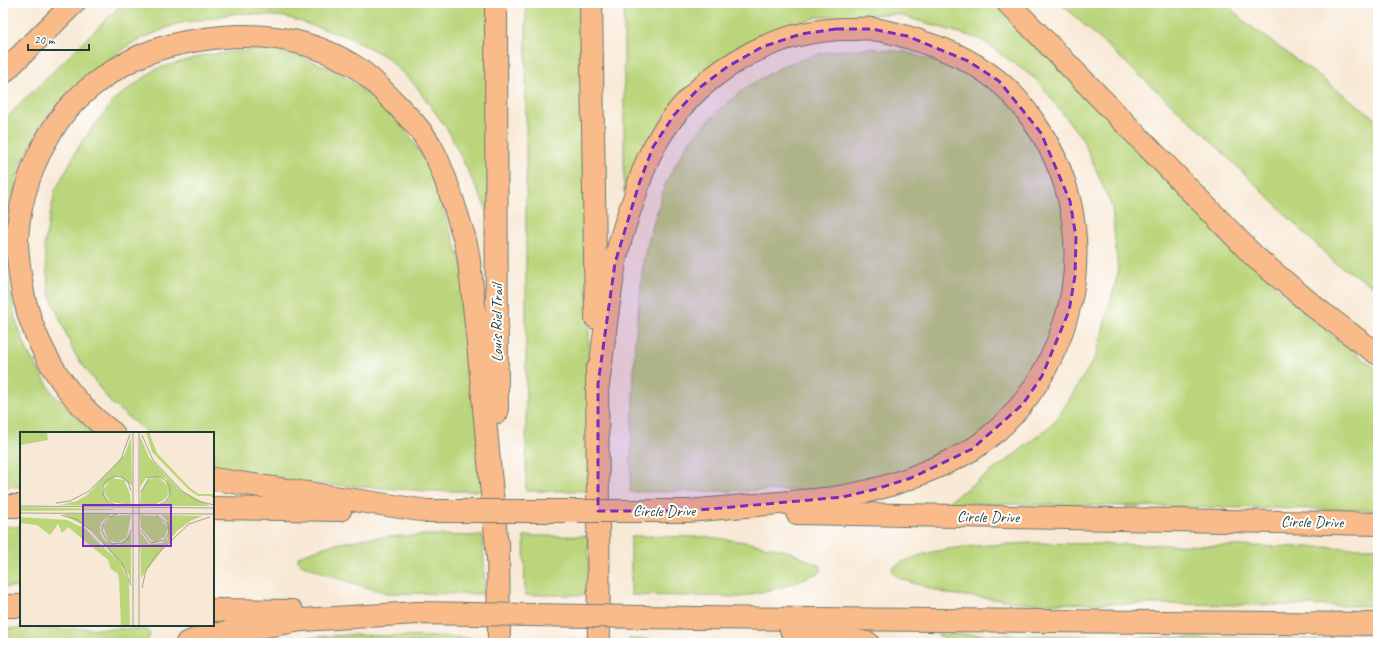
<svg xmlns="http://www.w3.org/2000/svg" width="1381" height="646" font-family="Caveat,sans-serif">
<rect width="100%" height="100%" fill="#fff"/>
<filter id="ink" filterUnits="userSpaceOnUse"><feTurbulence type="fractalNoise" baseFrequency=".025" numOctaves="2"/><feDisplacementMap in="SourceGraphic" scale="8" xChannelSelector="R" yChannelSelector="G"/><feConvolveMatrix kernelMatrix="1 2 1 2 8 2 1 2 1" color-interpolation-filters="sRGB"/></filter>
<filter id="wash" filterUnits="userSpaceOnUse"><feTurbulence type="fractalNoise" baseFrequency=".012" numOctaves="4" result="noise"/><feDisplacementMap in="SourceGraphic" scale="16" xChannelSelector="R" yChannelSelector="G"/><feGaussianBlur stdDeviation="0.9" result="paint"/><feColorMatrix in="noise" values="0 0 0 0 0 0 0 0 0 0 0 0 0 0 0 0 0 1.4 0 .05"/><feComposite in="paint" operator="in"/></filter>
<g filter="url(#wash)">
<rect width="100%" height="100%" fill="#f8e9d6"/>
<g fill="#bbd57b" stroke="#6d8958">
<path d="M 123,3 L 488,3 L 489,214 L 448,130 L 415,85 L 385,56 L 348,37 L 286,17 L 238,13 L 176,24 L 134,42 L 94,70 L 47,115 L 20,166 L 9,208 L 6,258 L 15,319 L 28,353 L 54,395 L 93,433 L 21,433 L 21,487 L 3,486 L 3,121 Z"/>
<path d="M 526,3 L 587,3 L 590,491 L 526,491 Z"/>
<path d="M 624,3 L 994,3 L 1285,295 L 1331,335 L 1378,370 L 1378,510 L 946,503 L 1009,459 L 1055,422 L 1096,356 L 1118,273 L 1112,207 L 1083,140 L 1037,80 L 980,39 L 896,14 L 818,17 L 747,43 L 678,102 L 624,193 Z"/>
<path d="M 1060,3 L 1226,3 L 1244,21 L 1378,120 L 1378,289 L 1335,263 L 1201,131 Z"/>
<path d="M 868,48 L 906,52 L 957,68 L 992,87 L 1022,116 L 1068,203 L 1064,314 L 1021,400 L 974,442 L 881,484 L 804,490 L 630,492 L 635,342 L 644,256 L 666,182 L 690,140 L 719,110 L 748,86 L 785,65 L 826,52 Z"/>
<path d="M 260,49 L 303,57 L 340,73 L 388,110 L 408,134 L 426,162 L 467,278 L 484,491 L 428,491 L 289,482 L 213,467 L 213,433 L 147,433 L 110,402 L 74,353 L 49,292 L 44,246 L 55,191 L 82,141 L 115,99 L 156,69 L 205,55 Z"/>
<path d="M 3,526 L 21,527 L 21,587 L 3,587 Z"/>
<path d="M 428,535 L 483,536 L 485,594 L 388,593 L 351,583 L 301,564 L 298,561 L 298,557 L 301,555 L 331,545 L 367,538 Z"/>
<path d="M 524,536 L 588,536 L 589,595 L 525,595 Z"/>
<path d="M 631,536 L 708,537 L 745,542 L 788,551 L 820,566 L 822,568 L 820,572 L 789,585 L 740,597 L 631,595 Z"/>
<path d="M 1030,543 L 1378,548 L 1378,606 L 1029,603 L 948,594 L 901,579 L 893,573 L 892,568 C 931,544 985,546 1030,543 Z"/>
<path d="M 3,628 L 144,629 L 149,632 L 150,635 L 146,643 L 3,643 Z"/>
<path d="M 937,634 L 1378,641 L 1378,643 L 950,643 Z"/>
<path d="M 350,635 L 484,638 L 484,643 L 249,643 L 258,640 Z"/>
<path d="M 526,638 L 590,639 L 590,643 L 526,643 Z"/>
<path d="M 629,639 L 789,643 L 630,643 Z"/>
</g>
</g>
<g filter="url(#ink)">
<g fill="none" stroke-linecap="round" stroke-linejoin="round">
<g stroke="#6b796d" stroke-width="24">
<g id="highway">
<path d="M 496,3 L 497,412"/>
<path d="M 591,3 L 596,318"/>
<path d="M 1008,3 L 1255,257 L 1317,309 L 1365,345 L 1378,354"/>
<path d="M 3,73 L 74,3"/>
<path d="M 597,370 L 599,643"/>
<path d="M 598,384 C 602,357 605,329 609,302 C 611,289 613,275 615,262 C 620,239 627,217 635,196 C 640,179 646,160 655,145 C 694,75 771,28 852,29 C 858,29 866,28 872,29 C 890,31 908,37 925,43 C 951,51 977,64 998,81 C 1012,92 1024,107 1034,122 C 1077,183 1087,261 1062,331 C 1045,379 1016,420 973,449 C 960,457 944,464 930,470 C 903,482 874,491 845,496 C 827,500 808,500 790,502 C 756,505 722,508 688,511"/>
<path d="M 113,433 C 67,400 35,348 23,293 C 20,275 17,256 17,239 C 19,198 35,153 59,120 C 76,95 108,72 134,59 C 161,45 192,40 222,37 C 267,33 312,41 351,64 C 366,73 380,87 392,100 C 407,115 424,132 434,152 C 444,172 450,193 457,214 C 460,226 465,237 467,249 C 469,259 470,269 471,279 C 475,312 478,344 481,376 C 487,437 492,497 498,558"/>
<path d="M 213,479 L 427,511"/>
<path d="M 3,506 L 21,506"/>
<path d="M 213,508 L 340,510"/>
<path d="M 797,513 L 1378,524"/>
<path d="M 498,544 L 499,643"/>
<path d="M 3,606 L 21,606"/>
<path d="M 213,610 L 292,611"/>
<path d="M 698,618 L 1378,624"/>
<path d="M 791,630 L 868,643"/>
<path d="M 187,643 L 205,636 L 302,620 L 417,613"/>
</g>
</g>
<use href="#highway" stroke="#fabb8b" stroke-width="22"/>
<g stroke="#6b796d" stroke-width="24" stroke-linecap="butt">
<g id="highway-bridge">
<path d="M 427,511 L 688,511"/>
<path d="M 417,613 L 698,618"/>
</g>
</g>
<use href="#highway-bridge" stroke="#fabb8b" stroke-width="22"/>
</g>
</g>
<path fill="#7b2cbf" fill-opacity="0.2" stroke="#7b2cbf" stroke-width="3" stroke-dasharray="8 5" stroke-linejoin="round" d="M 836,29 L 872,29 L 907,36 L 968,61 L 999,81 L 1041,133 L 1070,201 L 1076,237 L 1075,276 L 1069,311 L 1042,376 L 1023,404 L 972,449 L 911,478 L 876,489 L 843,497 L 688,511 L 598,511 L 598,384 L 615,263 L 639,184 L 653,147 L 674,115 L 699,88 L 727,67 L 762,47 L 801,34 Z"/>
<g text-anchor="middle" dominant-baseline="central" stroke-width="4" stroke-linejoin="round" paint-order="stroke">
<g font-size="16" fill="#1f3d34" stroke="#fff">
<text transform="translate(497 323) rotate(-90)">Louis Riel Trail</text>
<text x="664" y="511">Circle Drive</text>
<text transform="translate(988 517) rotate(1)">Circle Drive</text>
<text transform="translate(1312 522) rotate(1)">Circle Drive</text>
</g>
</g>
<g transform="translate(20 432)">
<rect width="194" height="194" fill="#f8e9d6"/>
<path d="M 0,0 L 27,0 L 28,8 L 1,13 L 0,21 ZM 126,0 L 129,0 L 137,21 L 170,56 L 179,62 L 194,62 L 194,67 L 191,64 L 178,64 L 169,58 L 132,20 ZM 120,4 L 129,25 L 159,57 L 190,74 L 141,74 L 149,66 L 146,46 L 126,46 L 120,55 ZM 111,5 L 112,54 L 98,43 L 81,56 L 91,74 L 40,73 L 57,69 L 67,63 L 105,22 ZM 138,45 L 147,53 L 148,63 L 144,68 L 134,73 L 120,73 L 121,59 L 128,48 ZM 92,46 L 104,48 L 110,62 L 111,73 L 90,70 L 83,58 ZM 0,75 L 93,77 L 94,78 L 0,79 ZM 43,82 L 91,82 L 81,91 L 80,101 L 85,109 L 99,113 L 111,102 L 111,152 L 109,143 L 73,99 ZM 111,83 L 107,105 L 98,111 L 88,108 L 83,94 L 91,84 ZM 120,83 L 137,84 L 148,95 L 145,105 L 134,111 L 121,96 ZM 141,83 L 183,84 L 172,88 L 157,99 L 121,146 L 120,100 L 129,112 L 142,111 L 148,107 L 147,89 ZM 0,85 L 47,88 L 66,97 L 74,106 L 99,130 L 109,149 L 110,194 L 101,194 L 99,148 L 98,142 L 91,137 L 88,128 L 48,95 L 42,101 L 38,92 L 30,103 L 17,93 L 0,91 Z" fill="#bbd57b"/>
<path fill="none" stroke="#a1a495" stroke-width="1" d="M 119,0 L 119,194M 122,3 L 133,28 L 162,59 L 178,69 L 194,73M 121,60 L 129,46 L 137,44 L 145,48 L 150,55 L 150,63 L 145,70 L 136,74M 36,71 L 50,69 L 69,59 L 101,27 L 110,2M 96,73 L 88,70 L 83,63 L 83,54 L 87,48 L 95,44 L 102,45 L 108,50 L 111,59M 0,74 L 194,76M 0,81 L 194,82M 97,82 L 89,85 L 83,92 L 82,99 L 86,107 L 93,112 L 102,111 L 108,107 L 111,98M 41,83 L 58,88 L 71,98 L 102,131 L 111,153M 121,98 L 131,111 L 145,108 L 149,101 L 148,92 L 136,83M 122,156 L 126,138 L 136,123 L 169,92 L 190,85M 113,194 L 113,0"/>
<path fill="#7b2cbf" fill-opacity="0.15" stroke="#7b2cbf" stroke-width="2" d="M 63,73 L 151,73 L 151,114 L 63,114 Z"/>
<rect width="194" height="194" fill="none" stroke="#1f3d34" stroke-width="2"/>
</g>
<rect width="1381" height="646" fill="none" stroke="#fff" stroke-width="16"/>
<path d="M28 44v6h61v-6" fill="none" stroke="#1f3d34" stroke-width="2"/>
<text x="34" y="44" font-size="12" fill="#1f3d34" stroke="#ffffff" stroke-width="3" paint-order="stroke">20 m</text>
</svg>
